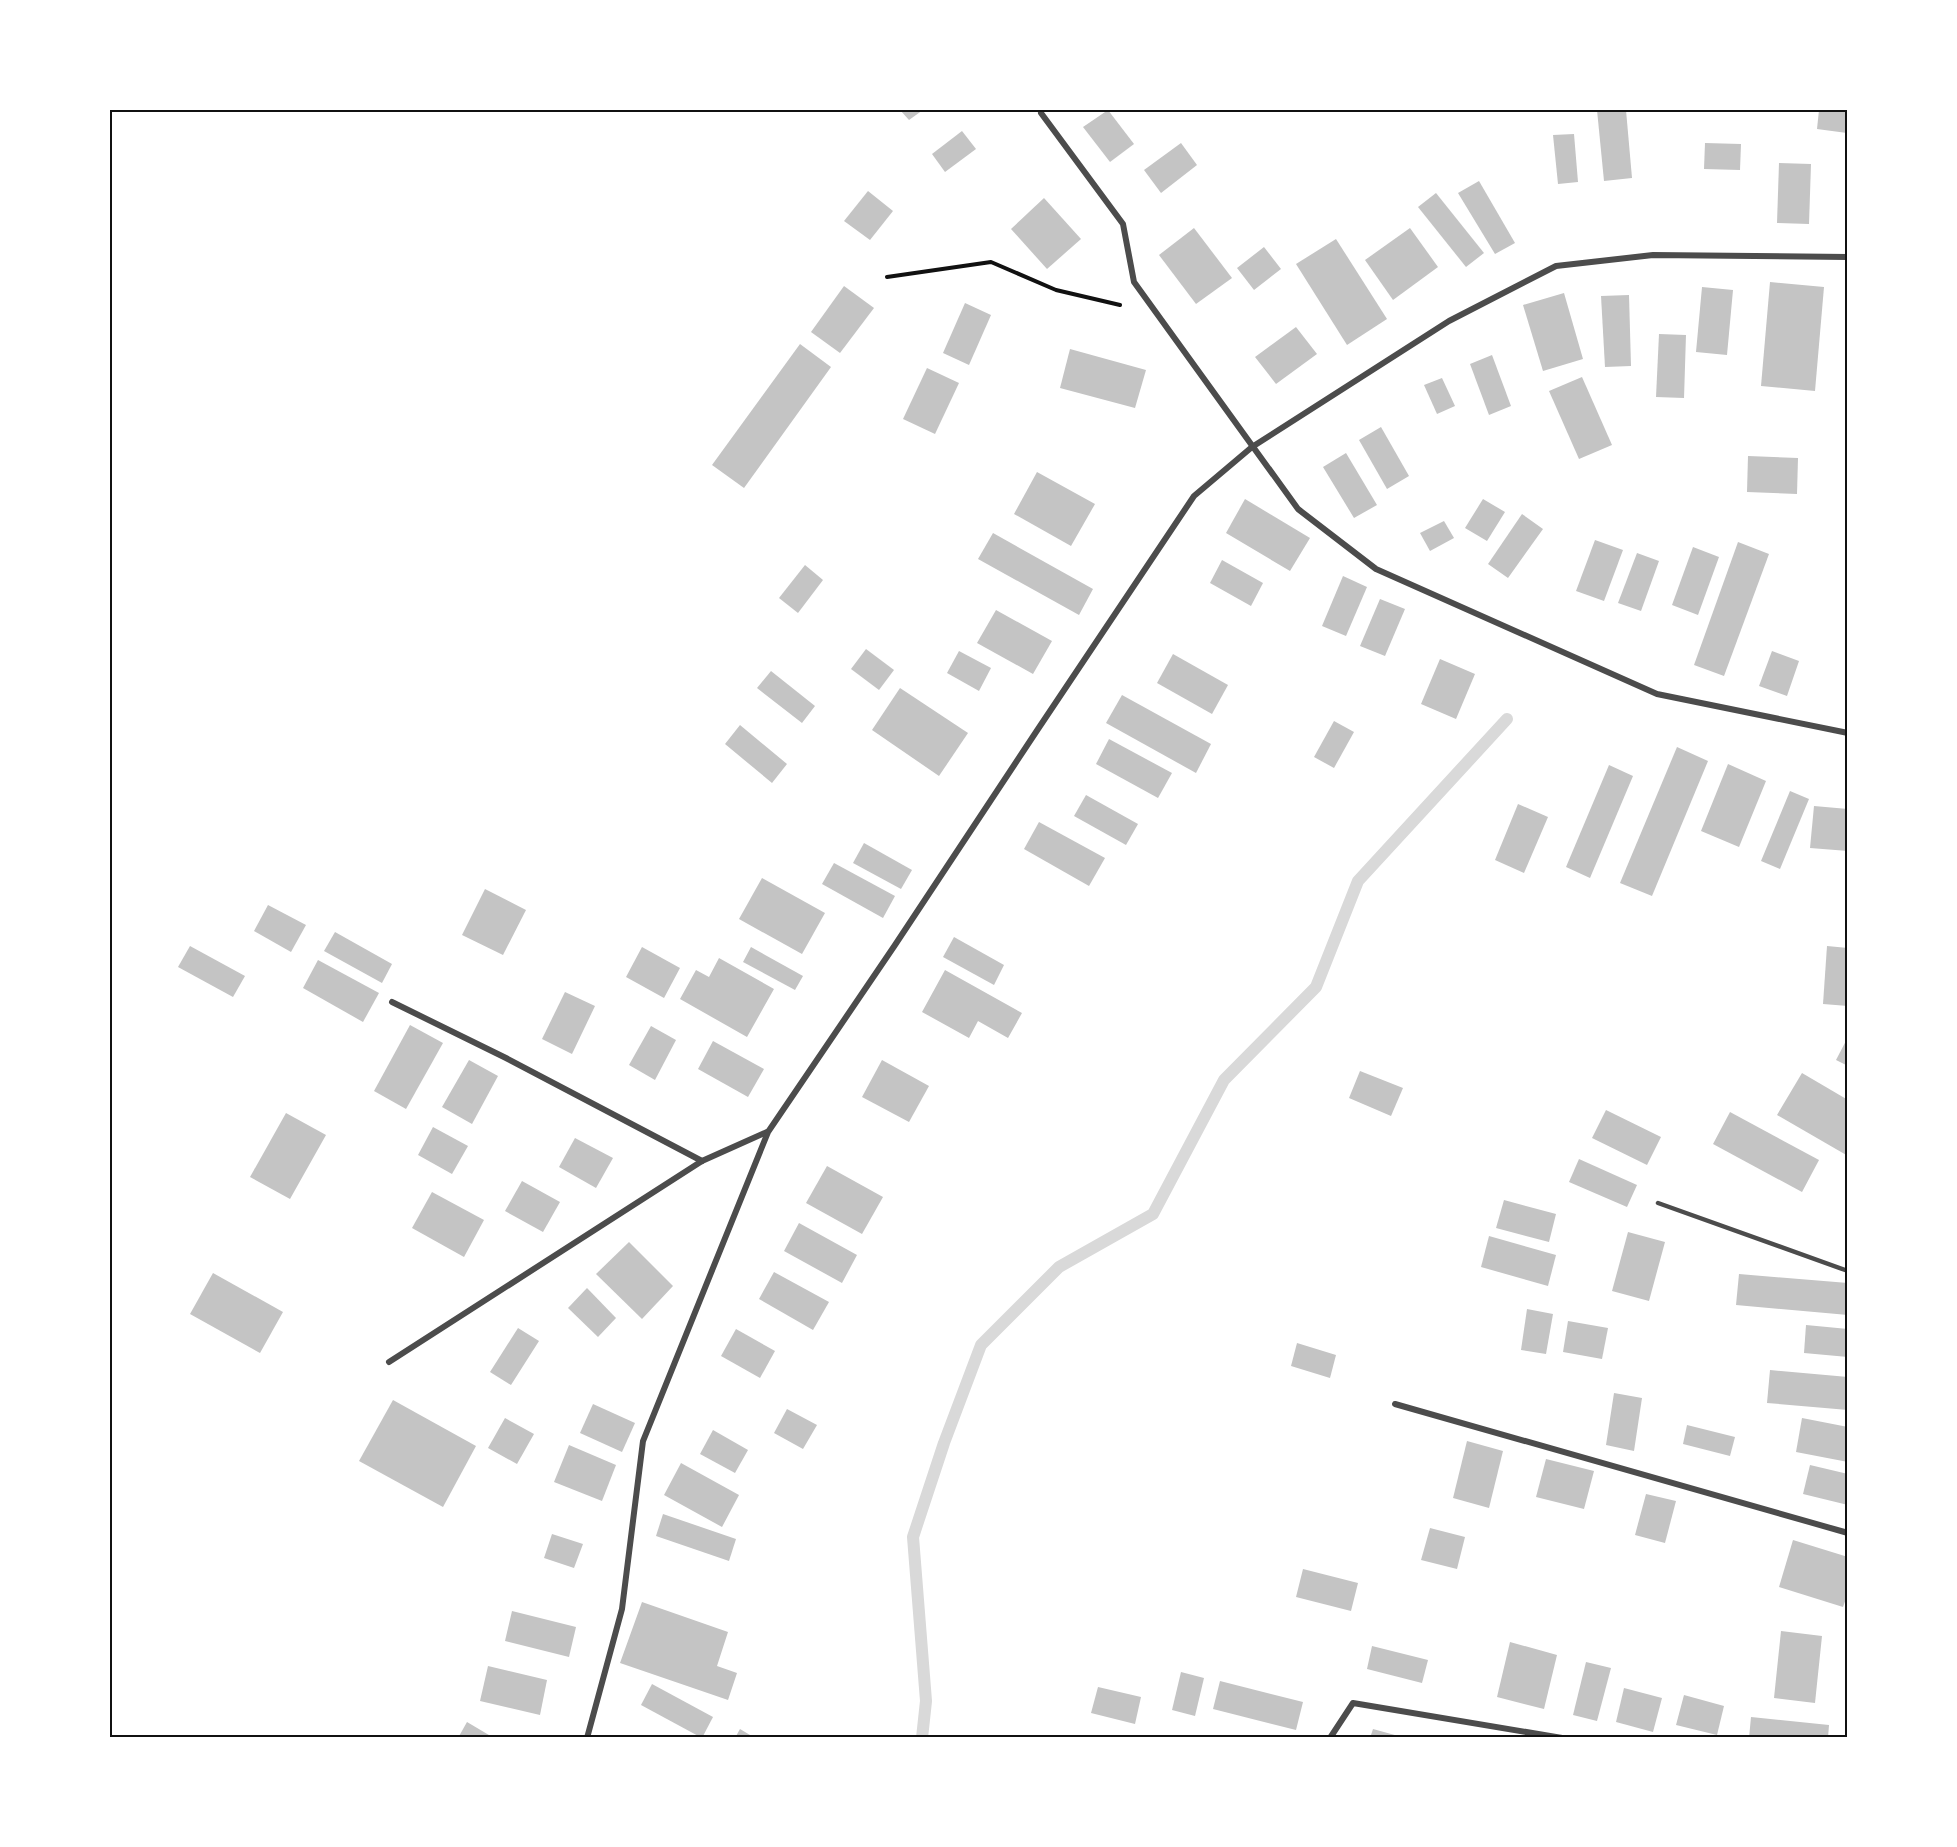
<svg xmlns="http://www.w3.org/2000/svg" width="1957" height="1847" font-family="Helvetica,sans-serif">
<rect width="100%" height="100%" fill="#fff"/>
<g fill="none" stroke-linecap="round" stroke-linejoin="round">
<path stroke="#d9d9d9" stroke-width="12" d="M 922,1738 L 926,1701 L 913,1537 L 944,1443 L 981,1345 L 1059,1267 L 1153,1214 L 1224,1080 L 1316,987 L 1358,881 L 1507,719"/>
</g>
<g fill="#c4c4c4">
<path d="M 900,110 L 923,110 L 909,120 Z"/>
<path d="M 1108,110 L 1134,144 L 1110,162 L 1083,127 Z"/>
<path d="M 1597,110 L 1626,110 L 1632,178 L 1604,181 Z"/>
<path d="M 1819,110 L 1848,110 L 1847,133 L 1817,129 Z"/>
<path d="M 962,131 L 976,149 L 945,172 L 932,154 Z"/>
<path d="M 1574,134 L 1578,182 L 1558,184 L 1553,135 Z"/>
<path d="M 1181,143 L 1197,165 L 1161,193 L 1144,170 Z"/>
<path d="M 1705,143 L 1741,144 L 1740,170 L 1704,169 Z"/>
<path d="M 1779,163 L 1811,164 L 1809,224 L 1777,223 Z"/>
<path d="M 1479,181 L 1515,243 L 1495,254 L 1458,193 Z"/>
<path d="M 868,191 L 893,211 L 870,240 L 844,221 Z"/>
<path d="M 1436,193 L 1484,253 L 1466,267 L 1418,207 Z"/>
<path d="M 1044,198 L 1081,239 L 1047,269 L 1011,229 Z"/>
<path d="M 1194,228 L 1232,278 L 1196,304 L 1159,255 Z"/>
<path d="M 1410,228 L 1438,267 L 1393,300 L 1365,260 Z"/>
<path d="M 1336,239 L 1387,319 L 1347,345 L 1296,264 Z"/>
<path d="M 1264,247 L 1281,269 L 1254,290 L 1237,268 Z"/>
<path d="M 1770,282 L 1824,287 L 1815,391 L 1761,386 Z"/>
<path d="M 844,286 L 874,308 L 840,353 L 811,332 Z"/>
<path d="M 1702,287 L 1733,290 L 1727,355 L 1696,352 Z"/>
<path d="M 1564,293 L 1583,359 L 1543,371 L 1523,305 Z"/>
<path d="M 1629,295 L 1631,366 L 1605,367 L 1601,296 Z"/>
<path d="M 965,303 L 991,315 L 969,365 L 943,353 Z"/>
<path d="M 1296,327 L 1317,354 L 1276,384 L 1255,357 Z"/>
<path d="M 1659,334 L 1686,335 L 1684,398 L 1656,397 Z"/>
<path d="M 800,344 L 831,367 L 744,488 L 712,465 Z"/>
<path d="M 1070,349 L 1146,370 L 1135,408 L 1060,388 Z"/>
<path d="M 1492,355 L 1511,406 L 1489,415 L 1470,364 Z"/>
<path d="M 927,368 L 959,383 L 935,434 L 903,419 Z"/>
<path d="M 1582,377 L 1612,445 L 1579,459 L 1549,391 Z"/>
<path d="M 1442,378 L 1455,406 L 1437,414 L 1424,385 Z"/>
<path d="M 1381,427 L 1409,476 L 1387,489 L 1359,440 Z"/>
<path d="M 1346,453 L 1377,505 L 1354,518 L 1323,467 Z"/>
<path d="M 1748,456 L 1798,458 L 1797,494 L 1747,492 Z"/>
<path d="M 1037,472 L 1095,504 L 1071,546 L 1014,514 Z"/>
<path d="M 1245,499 L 1310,538 L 1290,571 L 1226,533 Z"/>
<path d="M 1483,499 L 1505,512 L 1487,541 L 1465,528 Z"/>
<path d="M 1522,514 L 1543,529 L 1508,578 L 1488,564 Z"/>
<path d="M 1444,521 L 1454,538 L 1430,551 L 1420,533 Z"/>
<path d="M 993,533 L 1093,589 L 1079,615 L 978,559 Z"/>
<path d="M 1595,540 L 1623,550 L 1604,601 L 1576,591 Z"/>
<path d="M 1738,542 L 1769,554 L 1724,676 L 1694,665 Z"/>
<path d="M 1693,547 L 1719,557 L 1698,615 L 1672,605 Z"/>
<path d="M 1637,553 L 1659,561 L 1641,611 L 1618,603 Z"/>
<path d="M 1222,560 L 1263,583 L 1251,606 L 1210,583 Z"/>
<path d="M 805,565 L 823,580 L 798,613 L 779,598 Z"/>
<path d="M 1343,576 L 1367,587 L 1346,636 L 1322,626 Z"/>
<path d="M 1380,599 L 1405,609 L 1385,656 L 1360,646 Z"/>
<path d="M 996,610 L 1052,641 L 1033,674 L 977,643 Z"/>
<path d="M 866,649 L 894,670 L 879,690 L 851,669 Z"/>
<path d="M 959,651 L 991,668 L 979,691 L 947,673 Z"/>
<path d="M 1772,651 L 1799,661 L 1787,696 L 1759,686 Z"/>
<path d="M 1173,654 L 1228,685 L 1212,714 L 1157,683 Z"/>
<path d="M 1440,659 L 1475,674 L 1456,719 L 1421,704 Z"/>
<path d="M 771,671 L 815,706 L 802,723 L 757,688 Z"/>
<path d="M 900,688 L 968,733 L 939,776 L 872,730 Z"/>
<path d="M 1122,695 L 1211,744 L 1196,773 L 1106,723 Z"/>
<path d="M 1334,721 L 1354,732 L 1334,768 L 1314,757 Z"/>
<path d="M 740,725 L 787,764 L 772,783 L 725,744 Z"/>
<path d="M 1109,739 L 1172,773 L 1158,798 L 1096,764 Z"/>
<path d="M 1677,747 L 1708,761 L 1652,896 L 1620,883 Z"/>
<path d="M 1728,764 L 1766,781 L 1739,847 L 1701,831 Z"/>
<path d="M 1609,765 L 1633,776 L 1590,878 L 1566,867 Z"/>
<path d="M 1790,791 L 1809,799 L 1780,869 L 1761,861 Z"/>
<path d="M 1086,795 L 1138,824 L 1126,845 L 1074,816 Z"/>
<path d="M 1518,804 L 1548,817 L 1524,873 L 1495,860 Z"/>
<path d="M 1814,806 L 1848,809 L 1848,851 L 1810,848 Z"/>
<path d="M 1039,822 L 1105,858 L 1089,886 L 1024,849 Z"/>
<path d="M 864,843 L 912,870 L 901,889 L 853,863 Z"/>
<path d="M 834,863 L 895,896 L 883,918 L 822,884 Z"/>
<path d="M 762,878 L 825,913 L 802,954 L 739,919 Z"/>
<path d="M 485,889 L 526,910 L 503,955 L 462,935 Z"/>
<path d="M 268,905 L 306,925 L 291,952 L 254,931 Z"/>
<path d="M 335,932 L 392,964 L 382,983 L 324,951 Z"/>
<path d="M 954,937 L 1004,965 L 994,985 L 943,957 Z"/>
<path d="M 190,946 L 245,976 L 233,997 L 178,967 Z"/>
<path d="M 1827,946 L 1848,948 L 1848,1006 L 1823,1004 Z"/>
<path d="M 642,947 L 680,968 L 664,998 L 626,977 Z"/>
<path d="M 751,947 L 803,976 L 795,990 L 743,962 Z"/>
<path d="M 719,958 L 774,989 L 747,1037 L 680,999 L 696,970 L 709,977 Z"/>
<path d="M 318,960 L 379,993 L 363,1022 L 303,988 Z"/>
<path d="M 945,970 L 1022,1013 L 1008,1038 L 978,1021 L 969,1038 L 922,1012 Z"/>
<path d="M 565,992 L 595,1006 L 572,1054 L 542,1039 Z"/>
<path d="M 410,1025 L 443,1043 L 406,1109 L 374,1091 Z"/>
<path d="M 651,1026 L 676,1040 L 655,1080 L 629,1065 Z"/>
<path d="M 1848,1037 L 1848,1066 L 1836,1060 Z"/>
<path d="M 713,1041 L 764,1069 L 748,1097 L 698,1069 Z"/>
<path d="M 469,1060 L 498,1076 L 472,1124 L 442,1107 Z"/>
<path d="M 882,1060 L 929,1086 L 909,1122 L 862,1097 Z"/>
<path d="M 1360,1071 L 1403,1088 L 1391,1116 L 1349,1098 Z"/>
<path d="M 1802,1073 L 1848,1100 L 1848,1156 L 1777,1115 Z"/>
<path d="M 1606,1110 L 1661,1137 L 1647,1165 L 1592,1138 Z"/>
<path d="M 1730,1112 L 1819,1160 L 1802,1192 L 1713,1144 Z"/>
<path d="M 286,1113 L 326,1135 L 290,1199 L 250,1177 Z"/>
<path d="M 433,1127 L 468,1146 L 452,1174 L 418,1155 Z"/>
<path d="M 575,1138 L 613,1158 L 596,1188 L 559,1167 Z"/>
<path d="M 1579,1159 L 1637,1185 L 1627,1207 L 1569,1182 Z"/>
<path d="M 827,1166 L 883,1197 L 862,1234 L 806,1203 Z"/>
<path d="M 522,1181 L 560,1202 L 543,1232 L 505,1211 Z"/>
<path d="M 432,1192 L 484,1220 L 464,1257 L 412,1228 Z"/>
<path d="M 1504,1200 L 1556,1214 L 1549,1242 L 1496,1228 Z"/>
<path d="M 799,1223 L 857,1255 L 842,1283 L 784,1251 Z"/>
<path d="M 1628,1232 L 1665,1242 L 1649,1301 L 1612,1291 Z"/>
<path d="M 1489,1236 L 1556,1255 L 1548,1286 L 1481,1267 Z"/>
<path d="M 629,1242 L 673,1286 L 642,1319 L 596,1274 Z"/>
<path d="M 774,1272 L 829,1302 L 813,1330 L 759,1299 Z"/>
<path d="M 213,1273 L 283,1312 L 260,1353 L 190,1314 Z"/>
<path d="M 1739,1274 L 1848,1283 L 1848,1315 L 1736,1305 Z"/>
<path d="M 587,1288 L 616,1318 L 598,1337 L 568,1308 Z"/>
<path d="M 1527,1309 L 1553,1314 L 1546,1354 L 1521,1350 Z"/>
<path d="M 1568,1321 L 1608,1328 L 1602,1359 L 1563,1352 Z"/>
<path d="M 1806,1325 L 1848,1329 L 1848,1357 L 1804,1353 Z"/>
<path d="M 518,1328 L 539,1341 L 511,1385 L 490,1372 Z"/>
<path d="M 736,1329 L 775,1351 L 760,1378 L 721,1356 Z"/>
<path d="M 1297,1343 L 1336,1355 L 1330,1378 L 1291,1366 Z"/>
<path d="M 1770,1370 L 1848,1377 L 1848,1410 L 1767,1403 Z"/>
<path d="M 1614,1393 L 1642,1398 L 1634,1451 L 1606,1445 Z"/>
<path d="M 393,1400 L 476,1446 L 443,1507 L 359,1461 Z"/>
<path d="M 593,1404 L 635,1423 L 622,1452 L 580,1433 Z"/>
<path d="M 787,1409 L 817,1425 L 803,1449 L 774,1433 Z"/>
<path d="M 505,1418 L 534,1434 L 517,1464 L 488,1448 Z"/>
<path d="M 1802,1418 L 1848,1427 L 1848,1462 L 1796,1452 Z"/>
<path d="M 1687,1425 L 1735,1437 L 1730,1456 L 1683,1444 Z"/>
<path d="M 713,1430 L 748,1450 L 735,1473 L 700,1454 Z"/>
<path d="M 1467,1441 L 1503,1451 L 1489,1508 L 1453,1498 Z"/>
<path d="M 569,1445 L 616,1465 L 602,1501 L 554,1482 Z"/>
<path d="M 1546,1459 L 1594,1471 L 1584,1509 L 1536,1497 Z"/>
<path d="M 681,1463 L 739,1495 L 722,1527 L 664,1495 Z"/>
<path d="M 1810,1465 L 1848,1474 L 1848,1505 L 1803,1494 Z"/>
<path d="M 1646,1494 L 1676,1501 L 1665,1543 L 1635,1535 Z"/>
<path d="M 663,1514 L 736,1539 L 729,1561 L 656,1536 Z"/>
<path d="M 1430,1528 L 1465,1537 L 1457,1569 L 1421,1560 Z"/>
<path d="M 552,1534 L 583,1544 L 574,1568 L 544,1558 Z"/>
<path d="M 1793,1540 L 1848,1557 L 1848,1593 L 1843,1607 L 1779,1587 Z"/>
<path d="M 1303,1569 L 1358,1583 L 1351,1611 L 1296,1597 Z"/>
<path d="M 642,1602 L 728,1632 L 717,1666 L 737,1673 L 728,1700 L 620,1663 Z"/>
<path d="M 512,1611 L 576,1627 L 569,1657 L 505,1641 Z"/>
<path d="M 1781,1631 L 1822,1636 L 1815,1703 L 1774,1698 Z"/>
<path d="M 1510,1642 L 1557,1655 L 1544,1709 L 1497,1697 Z"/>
<path d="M 1372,1646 L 1428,1660 L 1422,1683 L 1367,1669 Z"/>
<path d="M 1586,1662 L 1611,1668 L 1597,1721 L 1573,1715 Z"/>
<path d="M 488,1666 L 547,1680 L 540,1715 L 480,1701 Z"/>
<path d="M 1181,1672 L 1204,1678 L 1195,1716 L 1172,1710 Z"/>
<path d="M 1220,1681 L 1303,1702 L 1296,1730 L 1213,1709 Z"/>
<path d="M 652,1684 L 713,1717 L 702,1738 L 641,1705 Z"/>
<path d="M 1098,1687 L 1141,1697 L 1135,1724 L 1091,1713 Z"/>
<path d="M 1624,1688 L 1662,1698 L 1653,1732 L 1616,1722 Z"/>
<path d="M 1684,1695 L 1724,1706 L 1717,1735 L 1676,1725 Z"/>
<path d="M 1751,1717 L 1829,1725 L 1828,1738 L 1749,1738 Z"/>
<path d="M 467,1722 L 494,1738 L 458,1738 Z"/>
<path d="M 740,1729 L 755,1738 L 735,1738 Z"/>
<path d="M 1373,1729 L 1402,1737 L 1402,1738 L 1370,1738 Z"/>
</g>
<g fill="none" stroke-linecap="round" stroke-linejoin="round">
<path stroke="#111" stroke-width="4" d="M 887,277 L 991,262 L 1056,290 L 1120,305"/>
<path stroke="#4c4c4c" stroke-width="4.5" d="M 1658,1203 L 1848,1271"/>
<g stroke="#4c4c4c" stroke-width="6">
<path d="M 1041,113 L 1123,224 L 1134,282 L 1298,509 L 1376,569 L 1657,694 L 1848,733"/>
<path d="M 392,1002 L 506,1058 L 702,1161"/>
<path d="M 389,1362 L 702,1161 L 767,1132"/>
<path d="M 1395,1404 L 1848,1533"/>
<path d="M 587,1738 L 622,1609 L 643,1441 L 768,1132 L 895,945 L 1038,729 L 1194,496 L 1252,447 L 1449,321 L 1556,266 L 1653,255 L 1848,257"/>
<path d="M 1330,1738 L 1353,1703 L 1562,1738"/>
</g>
</g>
<rect width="1957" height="1847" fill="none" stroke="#ffffff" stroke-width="222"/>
<rect x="111" y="111" width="1735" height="1625" fill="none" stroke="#111" stroke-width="2"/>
</svg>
